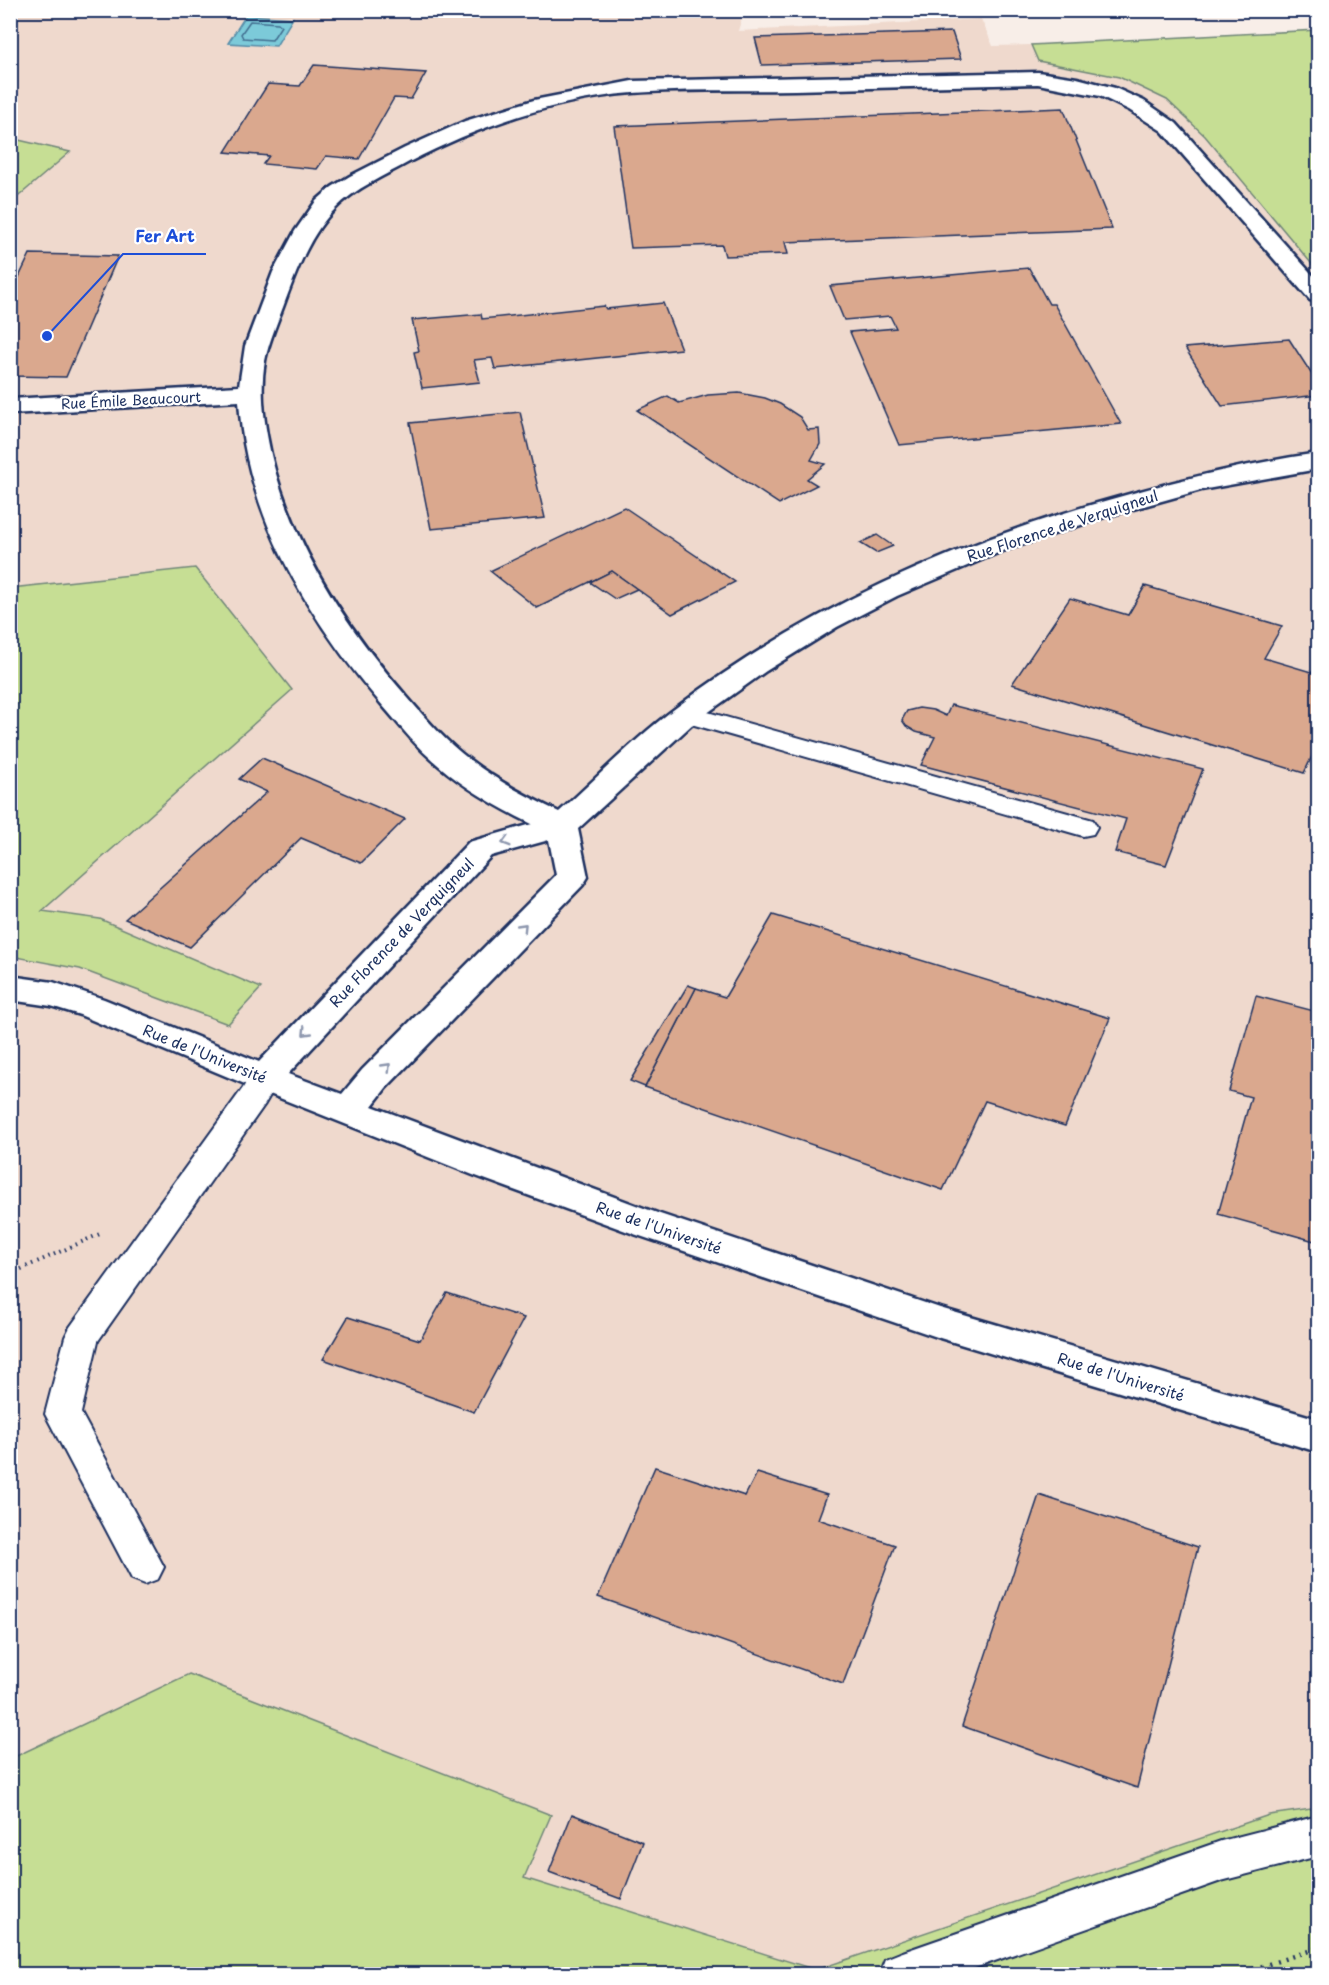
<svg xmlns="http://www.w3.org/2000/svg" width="1329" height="1985" font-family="'Playpen Sans',sans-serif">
<rect width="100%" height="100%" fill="#f8eee8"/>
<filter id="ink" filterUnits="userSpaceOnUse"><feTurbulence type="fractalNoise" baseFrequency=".0167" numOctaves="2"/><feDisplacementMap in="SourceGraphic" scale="12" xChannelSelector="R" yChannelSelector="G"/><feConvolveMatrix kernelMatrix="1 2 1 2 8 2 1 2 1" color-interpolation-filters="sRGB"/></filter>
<g filter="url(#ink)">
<path fill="#efd9cd" d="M 10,11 L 744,11 L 738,31 L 981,19 L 993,46 L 1031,45 L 1038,61 L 1119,77 L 1167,100 L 1205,136 L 1318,268 L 1318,1808 L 1269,1815 L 816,1970 L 524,1878 L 551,1815 L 189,1674 L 11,1759 Z"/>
<g fill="#c6de94" stroke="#708679" stroke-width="1.5">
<path d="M 1318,30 L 1318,268 L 1316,269 L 1205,136 L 1167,100 L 1119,77 L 1038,61 L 1031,45 Z"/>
<path d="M 10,138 L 70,152 L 13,201 L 10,201 Z"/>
<path d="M 195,568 L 292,690 L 42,911 L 100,919 L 261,988 L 228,1024 L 80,969 L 11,956 L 11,588 Z"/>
<path d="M 189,1674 L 551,1815 L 524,1878 L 816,1970 L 1269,1815 L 1318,1808 L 1318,1974 L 11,1974 L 10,1759 Z"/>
</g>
<path fill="#7ccad9" stroke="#558ca8" stroke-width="1.5" d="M 246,15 L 293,18 L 276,46 L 228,43 Z"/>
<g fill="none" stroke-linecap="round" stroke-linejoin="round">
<path stroke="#426d8f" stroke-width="1.5" d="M 250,21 L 278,23 L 281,26 L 272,40 L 243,38 L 241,34 Z"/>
</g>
<g fill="#daa88e" stroke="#1b2f5e" stroke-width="1.5">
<path d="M 952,32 L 961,59 L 762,65 L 755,38 Z"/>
<path d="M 314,65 L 426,73 L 411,99 L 394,98 L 359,159 L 326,156 L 317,169 L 263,164 L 269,156 L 225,152 L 268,84 L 300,86 Z"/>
<path d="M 1063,108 L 1112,229 L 785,242 L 788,254 L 725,256 L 722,245 L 631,248 L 614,126 Z"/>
<path d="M 30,254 L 118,256 L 66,377 L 10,376 L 10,296 Z"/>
<path d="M 1029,268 L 1049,304 L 1054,304 L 1121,424 L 899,445 L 850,332 L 896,328 L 890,316 L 844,320 L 830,286 Z"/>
<path d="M 663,303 L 681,349 L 495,369 L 492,358 L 474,360 L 480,382 L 422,388 L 414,352 L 419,351 L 412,320 L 481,314 L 482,319 L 604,306 L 606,309 Z"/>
<path d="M 1289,339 L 1318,384 L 1318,395 L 1222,406 L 1185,348 Z"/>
<path d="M 739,393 L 765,398 L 780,404 L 800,417 L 808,430 L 819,429 L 820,444 L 811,460 L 825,464 L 807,479 L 817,485 L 779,504 L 637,410 L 668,396 L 679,403 L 708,395 Z"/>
<path d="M 520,412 L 545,518 L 431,529 L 410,423 Z"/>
<path d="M 624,507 L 735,582 L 672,614 L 612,571 L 537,608 L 490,571 Z"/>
<path d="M 877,535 L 893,546 L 876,553 L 860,543 Z"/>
<path d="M 612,571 L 637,589 L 615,599 L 590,582 Z"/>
<path d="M 1145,586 L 1282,626 L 1264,658 L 1318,674 L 1318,744 L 1304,773 L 1012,684 L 1070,598 L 1128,615 Z"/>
<path d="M 951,705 L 1203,769 L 1166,865 L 1115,852 L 1126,819 L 921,765 L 935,737 L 916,732 L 906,726 L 902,720 L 907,711 L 919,708 L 933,710 L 946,716 Z"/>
<path d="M 262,758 L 405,819 L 361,863 L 301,838 L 190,947 L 125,919 L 267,792 L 239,779 Z"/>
<path d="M 773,915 L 1110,1018 L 1065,1126 L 985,1101 L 943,1190 L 645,1087 L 696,988 L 725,997 Z"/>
<path d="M 688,985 L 696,988 L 645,1087 L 630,1081 Z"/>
<path d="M 1256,996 L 1318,1012 L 1318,1242 L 1218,1214 L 1251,1097 L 1229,1091 Z"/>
<path d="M 447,1293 L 524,1318 L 474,1412 L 323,1359 L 348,1317 L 420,1340 Z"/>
<path d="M 655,1467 L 745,1496 L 757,1473 L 827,1495 L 818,1519 L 895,1545 L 843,1684 L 598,1597 Z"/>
<path d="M 1039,1495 L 1198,1547 L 1137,1788 L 962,1726 Z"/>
<path d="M 572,1814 L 643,1842 L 621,1899 L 549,1872 Z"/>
</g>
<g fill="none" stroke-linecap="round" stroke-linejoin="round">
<g stroke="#1b2f5e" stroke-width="4">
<g id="service">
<path d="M 686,706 L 1093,820 L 1097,827 L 1093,834 L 1083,836 L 677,720 L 673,714 L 677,708 Z"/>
<path d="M 264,1066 L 275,1070 L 280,1078 L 265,1104 L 98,1341 L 81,1413 L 164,1567 L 158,1579 L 145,1584 L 132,1579 L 45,1414 L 65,1337 L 70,1327 L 243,1088 L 253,1070 Z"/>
<path d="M 1318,1816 L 1318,1856 L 1221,1881 L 958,1974 L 879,1974 L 885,1959 L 900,1953 L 1221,1841 Z"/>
</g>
</g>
<g stroke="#1b2f5e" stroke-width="5">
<path id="minor" d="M 1038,72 L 1077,78 L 1115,88 L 1144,101 L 1176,123 L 1318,281 L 1318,302 L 1310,300 L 1162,131 L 1129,110 L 1100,96 L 1038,84 C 957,86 876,88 795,90 C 741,91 687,89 633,93 C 556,99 477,127 409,162 C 384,176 355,188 335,209 C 311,233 298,267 286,299 C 279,319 269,340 265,361 C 257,405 271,465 287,506 C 314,578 357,640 408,698 C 427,720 446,742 470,760 C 497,781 528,797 559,812 C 598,777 635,738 677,707 C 813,604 969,537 1133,493 C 1194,476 1256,462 1318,453 L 1318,469 L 1201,490 L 1108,516 L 1000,552 L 897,596 L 837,627 L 766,671 L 696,721 L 578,829 L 588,877 L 583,885 L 386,1088 L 372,1106 L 660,1214 L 940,1308 L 1318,1419 L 1318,1452 L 940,1338 L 634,1234 L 473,1175 L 252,1087 L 80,1015 L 51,1006 L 10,1000 L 10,976 L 53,982 L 104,999 L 259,1062 L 469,842 L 532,824 C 495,806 459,785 429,757 C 412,742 398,723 383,706 C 309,620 246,517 239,401 L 10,414 L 10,399 L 239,386 L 245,346 L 273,272 L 295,231 L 316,201 L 332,187 L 350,176 L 405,148 L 465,121 L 534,100 L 632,81 ZM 549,840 L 556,875 L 362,1070 L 342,1094 L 288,1074 L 491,856 Z"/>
</g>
<path stroke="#1b2f5e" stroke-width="4" stroke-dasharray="1.5 4.5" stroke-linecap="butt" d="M 10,1274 L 102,1233"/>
<path stroke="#1b2f5e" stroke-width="4.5" stroke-dasharray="2 6" stroke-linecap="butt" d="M 1238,1974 L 1318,1948"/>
<use href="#service" fill="#fff" fill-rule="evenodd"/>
<use href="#minor" fill="#fff" fill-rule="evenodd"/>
</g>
<defs><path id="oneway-chevron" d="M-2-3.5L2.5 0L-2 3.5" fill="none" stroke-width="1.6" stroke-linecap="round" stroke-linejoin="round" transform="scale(1.5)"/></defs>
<g stroke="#8d97ae">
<use href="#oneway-chevron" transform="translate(506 842) rotate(164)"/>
<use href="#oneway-chevron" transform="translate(523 927) rotate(-46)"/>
<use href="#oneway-chevron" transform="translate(306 1032) rotate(134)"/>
<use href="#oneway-chevron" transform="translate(387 1067) rotate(-46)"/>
</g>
</g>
<g text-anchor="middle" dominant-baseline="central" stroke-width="4.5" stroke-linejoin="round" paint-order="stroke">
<g font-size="14" fill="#1b2f5e" stroke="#fff">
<text transform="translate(131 400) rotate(-3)">Rue Émile Beaucourt</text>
</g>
<g font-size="15" fill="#1b2f5e" stroke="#fff">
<text transform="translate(1062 525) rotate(-18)">Rue Florence de Verquigneul</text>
<text transform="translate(401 932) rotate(-46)">Rue Florence de Verquigneul</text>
<text transform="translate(205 1053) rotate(22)">Rue de l'Université</text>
<text transform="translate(659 1227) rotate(19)">Rue de l'Université</text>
<text transform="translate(1121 1376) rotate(17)">Rue de l'Université</text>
</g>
</g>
<path fill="none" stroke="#1d4ed8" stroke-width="2" d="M47 336L123 254H206"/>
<circle fill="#1d4ed8" stroke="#fff" stroke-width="2" cx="47" cy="336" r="6"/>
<g font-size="16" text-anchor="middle" font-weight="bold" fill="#1d4ed8" stroke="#fff" stroke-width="4.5" stroke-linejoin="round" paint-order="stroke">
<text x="165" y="242">Fer Art</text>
</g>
<rect width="1329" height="1985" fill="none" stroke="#fff" stroke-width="36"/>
<rect x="18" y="18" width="1293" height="1949" fill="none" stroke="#1b2f5e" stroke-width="2" filter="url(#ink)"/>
</svg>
